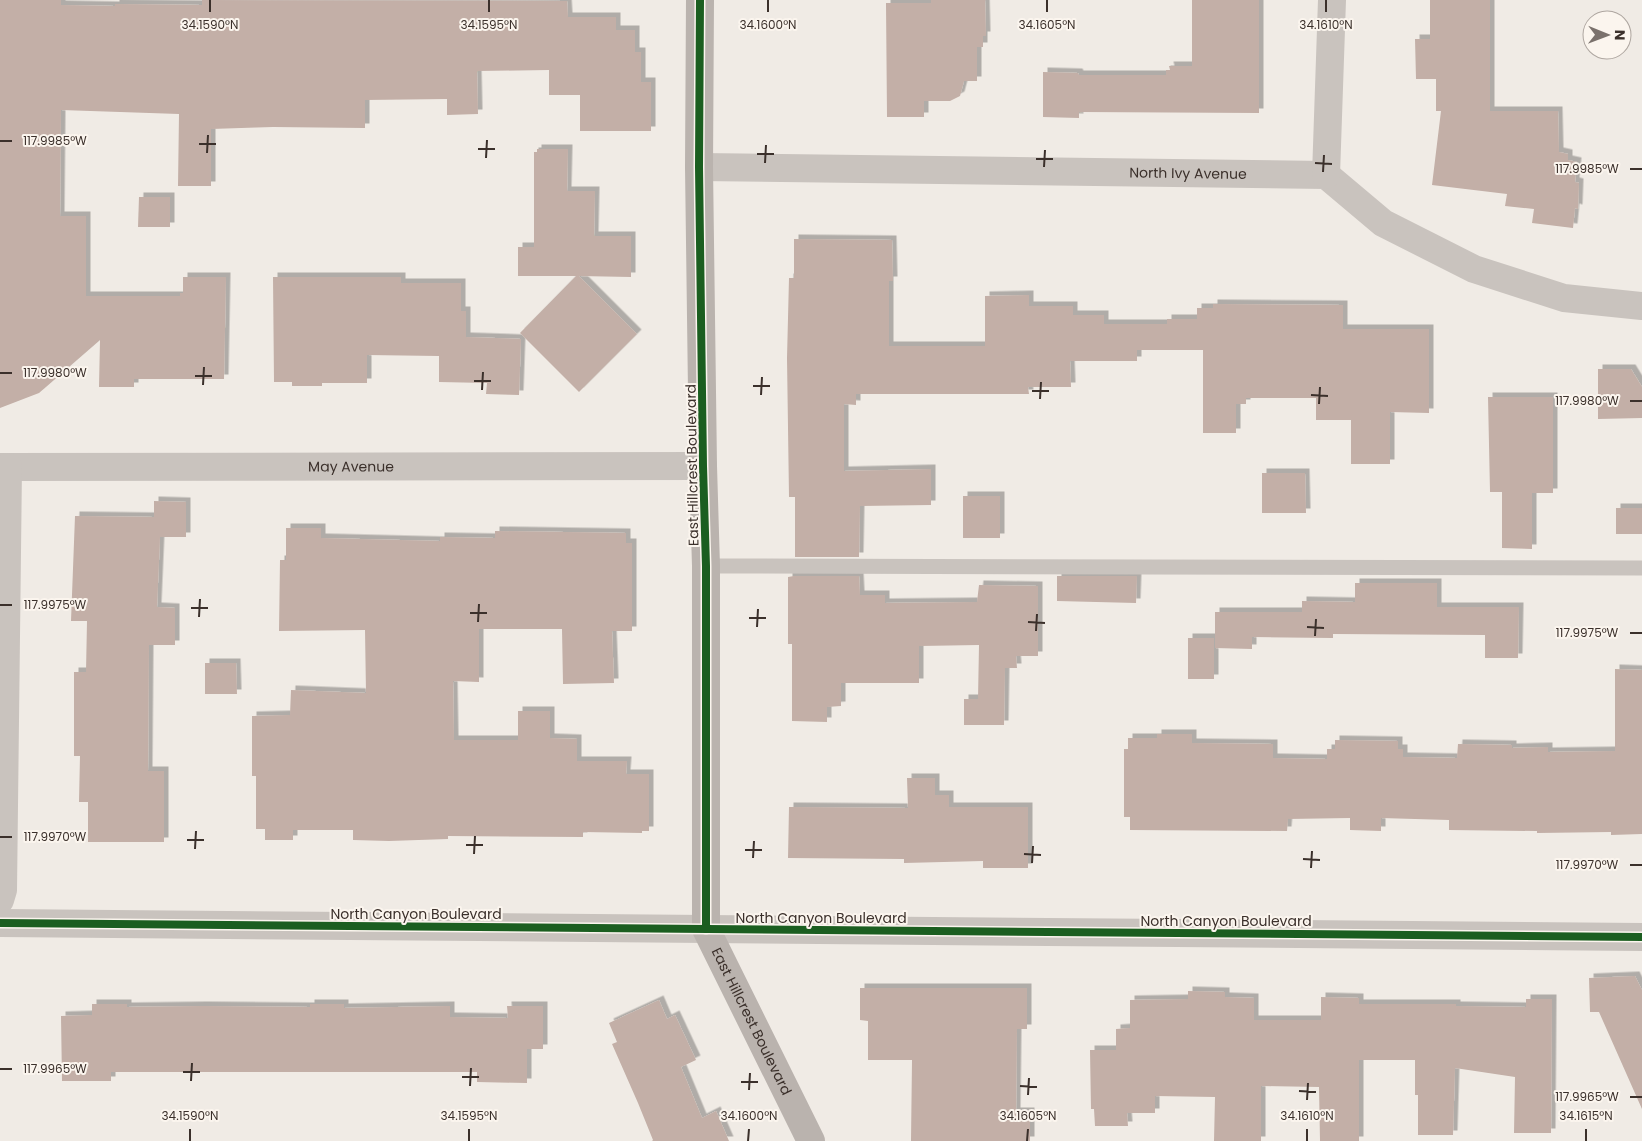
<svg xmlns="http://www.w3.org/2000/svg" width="1642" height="1141" font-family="Poppins,sans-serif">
<defs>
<filter id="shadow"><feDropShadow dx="4.5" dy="-4.5" stdDeviation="0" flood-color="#0004"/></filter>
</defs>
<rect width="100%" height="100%" fill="#f0ebe5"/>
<g fill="#c3afa7" filter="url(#shadow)">
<path d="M 0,0 L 61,0 L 61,5 L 115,6 L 115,4 L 202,5 L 202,0 L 567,1 L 568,17 L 616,17 L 616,30 L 635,30 L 635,52 L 641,52 L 641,82 L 651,82 L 651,131 L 580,131 L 580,95 L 549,95 L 549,70 L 477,71 L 478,114 L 447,115 L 447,99 L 365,100 L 365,128 L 273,127 L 211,129 L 211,186 L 178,186 L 179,114 L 61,110 L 60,216 L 86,216 L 86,296 L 180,296 L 180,293 L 183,293 L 183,277 L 226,277 L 224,379 L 134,379 L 134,387 L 99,387 L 100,340 L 39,393 L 0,408 Z"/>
<path d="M 931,0 L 985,0 L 986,36 L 983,36 L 983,47 L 977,47 L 977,81 L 964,81 L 960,96 L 950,101 L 924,101 L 924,117 L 887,117 L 886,3 L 931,3 Z"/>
<path d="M 1192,0 L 1259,0 L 1259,113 L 1079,112 L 1079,118 L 1043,117 L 1043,72 L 1078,73 L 1079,75 L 1166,75 L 1166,70 L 1170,70 L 1169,66 L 1192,66 Z"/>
<path d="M 1430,0 L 1490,0 L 1490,111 L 1558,111 L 1559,152 L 1568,154 L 1568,160 L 1577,162 L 1575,182 L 1579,183 L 1578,209 L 1575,208 L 1573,228 L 1532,223 L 1534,209 L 1505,206 L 1507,194 L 1432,185 L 1441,111 L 1436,111 L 1436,79 L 1416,79 L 1415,39 L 1430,39 Z"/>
<path d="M 537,149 L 568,149 L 567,191 L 595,191 L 594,236 L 631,236 L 631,277 L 579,276 L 637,334 L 579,392 L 520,333 L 576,276 L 518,276 L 518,247 L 534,247 L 534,152 L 537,152 Z"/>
<path d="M 139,197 L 170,197 L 170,227 L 138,227 Z"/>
<path d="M 794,239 L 892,240 L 893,281 L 889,281 L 889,346 L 985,346 L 985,296 L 1029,295 L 1029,306 L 1073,306 L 1073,315 L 1104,315 L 1104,324 L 1167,324 L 1167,319 L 1197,319 L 1197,308 L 1213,308 L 1213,304 L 1343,305 L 1343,329 L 1429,329 L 1429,413 L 1390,412 L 1390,464 L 1351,464 L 1351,420 L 1316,420 L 1316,398 L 1246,398 L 1246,404 L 1236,404 L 1236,433 L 1203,433 L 1203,350 L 1137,350 L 1137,361 L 1070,361 L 1071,387 L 1028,387 L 1029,394 L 856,394 L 856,405 L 844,404 L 844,471 L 931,469 L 931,505 L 860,506 L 859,557 L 795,557 L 795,497 L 789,497 L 787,358 L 789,278 L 794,278 Z"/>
<path d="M 273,277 L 401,277 L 401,283 L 461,283 L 461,311 L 466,311 L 466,337 L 521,339 L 519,395 L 486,394 L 487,383 L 439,382 L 439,356 L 367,355 L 367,383 L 322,383 L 322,386 L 292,386 L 292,382 L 274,382 Z"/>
<path d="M 1598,369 L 1631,369 L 1642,387 L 1642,418 L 1598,419 Z"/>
<path d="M 1488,397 L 1553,397 L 1553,493 L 1532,493 L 1532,549 L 1502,548 L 1502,492 L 1490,492 Z"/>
<path d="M 1262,473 L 1305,473 L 1306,513 L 1262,513 Z"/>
<rect x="963" y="496" width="37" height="42"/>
<path d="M 154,501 L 186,502 L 186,537 L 160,537 L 157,607 L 175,608 L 175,645 L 149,645 L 148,771 L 164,771 L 164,842 L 88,842 L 88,802 L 79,802 L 80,756 L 74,756 L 74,672 L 86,672 L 87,621 L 71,621 L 75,516 L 154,517 Z"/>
<rect x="1616" y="508" width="26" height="26"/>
<path d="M 286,528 L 321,528 L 321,538 L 440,541 L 440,537 L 495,538 L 495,531 L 626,533 L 626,543 L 632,543 L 632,631 L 612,631 L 614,683 L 563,684 L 562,629 L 479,629 L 479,682 L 453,681 L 454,740 L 518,740 L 518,711 L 550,711 L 550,738 L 577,739 L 577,761 L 627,761 L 626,774 L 649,774 L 649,831 L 642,831 L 642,833 L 583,832 L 583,837 L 448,836 L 448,839 L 389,841 L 353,840 L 353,830 L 293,830 L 293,840 L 265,840 L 265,829 L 256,829 L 256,776 L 252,776 L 252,716 L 290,715 L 291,690 L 366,693 L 365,630 L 279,631 L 280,560 L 286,560 Z"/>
<path d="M 794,576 L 859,576 L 860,595 L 885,595 L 885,603 L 977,602 L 979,585 L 1038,586 L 1038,656 L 1016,656 L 1017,668 L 1005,668 L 1004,725 L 964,725 L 964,699 L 978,699 L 979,645 L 919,646 L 919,683 L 841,683 L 841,706 L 827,707 L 827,722 L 792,721 L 792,644 L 788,644 L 788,577 Z"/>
<path d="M 1057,576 L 1137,576 L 1136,603 L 1057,601 Z"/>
<path d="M 1355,583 L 1437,583 L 1437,607 L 1519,607 L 1518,658 L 1485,658 L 1485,635 L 1333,634 L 1333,638 L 1252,637 L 1252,649 L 1215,648 L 1215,612 L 1302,612 L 1302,601 L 1355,602 Z"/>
<rect x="1188" y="638" width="26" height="41"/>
<path d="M 205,663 L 236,663 L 237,694 L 205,694 Z"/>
<path d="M 1615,669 L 1642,670 L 1642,834 L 1611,835 L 1611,832 L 1537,833 L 1537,831 L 1449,830 L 1449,820 L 1381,818 L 1381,831 L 1350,830 L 1350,818 L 1288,819 L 1287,831 L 1130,830 L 1130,817 L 1124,817 L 1124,749 L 1128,749 L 1128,738 L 1157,738 L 1157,734 L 1192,734 L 1192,743 L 1273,744 L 1273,758 L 1327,759 L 1327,749 L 1335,749 L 1335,740 L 1398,741 L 1398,749 L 1403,749 L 1403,757 L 1457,758 L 1458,744 L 1512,745 L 1512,748 L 1548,747 L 1548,752 L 1615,751 Z"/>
<path d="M 907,778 L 935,778 L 935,795 L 949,795 L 949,807 L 1028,807 L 1028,868 L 983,868 L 983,861 L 904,863 L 904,859 L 788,858 L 789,807 L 908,808 Z"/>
<path d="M 1635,976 L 1642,990 L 1642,1109 L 1599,1012 L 1590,1012 L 1589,978 Z"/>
<path d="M 860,988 L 1027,988 L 1027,1029 L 1017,1029 L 1016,1112 L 1030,1112 L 1030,1141 L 911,1141 L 912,1060 L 868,1060 L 868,1021 L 860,1020 Z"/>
<path d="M 1188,991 L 1225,992 L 1225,997 L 1254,998 L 1254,1020 L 1321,1020 L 1321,997 L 1359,998 L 1359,1004 L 1456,1004 L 1456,1006 L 1526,1007 L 1526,999 L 1552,999 L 1551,1133 L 1514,1133 L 1515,1077 L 1455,1068 L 1453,1135 L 1418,1135 L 1418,1095 L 1415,1095 L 1415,1060 L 1359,1060 L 1359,1141 L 1320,1141 L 1319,1087 L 1261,1086 L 1261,1141 L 1214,1141 L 1215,1097 L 1155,1096 L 1155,1113 L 1127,1113 L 1128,1126 L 1095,1126 L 1094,1109 L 1091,1109 L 1090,1050 L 1116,1050 L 1116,1029 L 1130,1028 L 1130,1000 L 1188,999 Z"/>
<path d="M 659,1000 L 667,1019 L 675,1015 L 696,1060 L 681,1067 L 702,1118 L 716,1111 L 729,1141 L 652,1141 L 653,1140 L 638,1103 L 612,1044 L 617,1042 L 609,1023 Z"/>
<path d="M 92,1004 L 127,1004 L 127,1007 L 202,1006 L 310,1007 L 310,1004 L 344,1004 L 344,1008 L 450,1006 L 450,1017 L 508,1018 L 507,1006 L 543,1006 L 543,1049 L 527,1049 L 527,1083 L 477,1082 L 477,1072 L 111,1072 L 111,1081 L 62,1081 L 61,1016 L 92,1015 Z"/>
</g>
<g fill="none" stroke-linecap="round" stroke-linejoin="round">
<path stroke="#c9c3be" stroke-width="15" d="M 706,566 L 1642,568"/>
<g stroke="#c9c3be" stroke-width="28">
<path id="s1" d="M 699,167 L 1326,175 L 1383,223 L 1474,269 L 1564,298 L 1642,306"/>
<path d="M 1326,175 L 1332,0"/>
<path id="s2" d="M 0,467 L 703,466"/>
<path d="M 0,900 L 3,890 L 8,467"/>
<path d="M 0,923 L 1642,937"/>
</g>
<path stroke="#bab3ae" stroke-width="28" id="s3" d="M 700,0 L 699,167 L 703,466 L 706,566 L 706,929 L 811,1141"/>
<g stroke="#fbf5ee" stroke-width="11">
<g id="cycleway">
<path d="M 700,0 L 699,167 L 703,466 L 706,566 L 706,929"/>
<path d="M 0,923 L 1642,937"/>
</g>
</g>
<use href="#cycleway" stroke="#1b5e20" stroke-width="8"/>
</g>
<path fill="none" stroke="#3b302b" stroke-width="2" d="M 210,12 L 210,0M 489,12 L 489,0M 768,12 L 768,0M 1047,12 L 1047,0M 1326,12 L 1326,0M 0,141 L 12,141M 199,144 L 216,144M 478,149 L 495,149M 207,153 L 208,135M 757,154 L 774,154M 486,158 L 487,140M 1036,159 L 1053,159M 765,163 L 766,145M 1315,163 L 1332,164M 1044,167 L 1045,150M 1630,169 L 1642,169M 1323,172 L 1324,155M 0,373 L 12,373M 195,376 L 212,376M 474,381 L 491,381M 203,385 L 204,367M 753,386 L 770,386M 482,390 L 483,372M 1032,391 L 1049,391M 761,395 L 762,377M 1311,395 L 1328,396M 1040,399 L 1041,382M 1630,401 L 1642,401M 1319,404 L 1320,387M 0,605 L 12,605M 191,608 L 208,608M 470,613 L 487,613M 199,617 L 200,599M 749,618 L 766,618M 478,622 L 479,604M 1028,622 L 1045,623M 757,627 L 758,609M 1307,627 L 1324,628M 1036,631 L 1037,614M 1630,633 L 1642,633M 1315,636 L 1316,619M 0,837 L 12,837M 187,840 L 204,840M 466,845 L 483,845M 195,849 L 196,831M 745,850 L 762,850M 474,854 L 475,836M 1024,854 L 1041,855M 753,858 L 754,841M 1303,859 L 1320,860M 1032,863 L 1033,846M 1630,865 L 1642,865M 1311,868 L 1312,851M 0,1069 L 12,1069M 183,1072 L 200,1072M 462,1077 L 479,1077M 191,1081 L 192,1063M 741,1082 L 758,1082M 470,1086 L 471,1068M 1020,1086 L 1037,1087M 749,1090 L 750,1073M 1299,1091 L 1316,1092M 1028,1095 L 1029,1078M 1630,1097 L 1642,1097M 1307,1100 L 1308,1083M 190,1141 L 190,1129M 469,1141 L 469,1129M 748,1141 L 749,1129M 1027,1141 L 1028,1129M 1307,1141 L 1307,1129M 1586,1141 L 1586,1129"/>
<g text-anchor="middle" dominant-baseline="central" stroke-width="4" stroke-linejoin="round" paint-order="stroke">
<g font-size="14" fill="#3b302b" stroke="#fbf5ee">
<text stroke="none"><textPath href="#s1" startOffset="489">North Ivy Avenue</textPath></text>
<text transform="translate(692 465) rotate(-91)">East Hillcrest Boulevard</text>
<text stroke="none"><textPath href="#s2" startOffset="351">May Avenue</textPath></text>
<text x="416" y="914">North Canyon Boulevard</text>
<text x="821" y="918">North Canyon Boulevard</text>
<text x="1226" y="921">North Canyon Boulevard</text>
<text stroke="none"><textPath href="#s3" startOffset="1032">East Hillcrest Boulevard</textPath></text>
</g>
</g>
<g font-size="12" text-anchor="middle" fill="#3b302b" stroke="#fbf5ee" stroke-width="4" stroke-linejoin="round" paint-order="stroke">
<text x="210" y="29">34.1590°N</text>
<text x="489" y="29">34.1595°N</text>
<text x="768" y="29">34.1600°N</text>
<text x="1047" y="29">34.1605°N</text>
<text x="1326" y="29">34.1610°N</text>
<text x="55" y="145">117.9985°W</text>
<text x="1587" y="173">117.9985°W</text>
<text x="55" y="377">117.9980°W</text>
<text x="1587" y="405">117.9980°W</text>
<text x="55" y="609">117.9975°W</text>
<text x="1587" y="637">117.9975°W</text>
<text x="55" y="841">117.9970°W</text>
<text x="1587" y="869">117.9970°W</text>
<text x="55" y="1073">117.9965°W</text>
<text x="1587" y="1101">117.9965°W</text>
<text x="190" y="1120">34.1590°N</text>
<text x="469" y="1120">34.1595°N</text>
<text x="749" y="1120">34.1600°N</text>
<text x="1028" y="1120">34.1605°N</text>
<text x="1307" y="1120">34.1610°N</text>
<text x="1586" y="1120">34.1615°N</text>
</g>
<g transform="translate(1607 35) rotate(91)"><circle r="24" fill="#fbf5ee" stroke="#aea6a0"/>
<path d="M0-4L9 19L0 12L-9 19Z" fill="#7a716c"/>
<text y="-8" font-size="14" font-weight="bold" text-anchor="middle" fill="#3b302b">N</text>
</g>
</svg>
